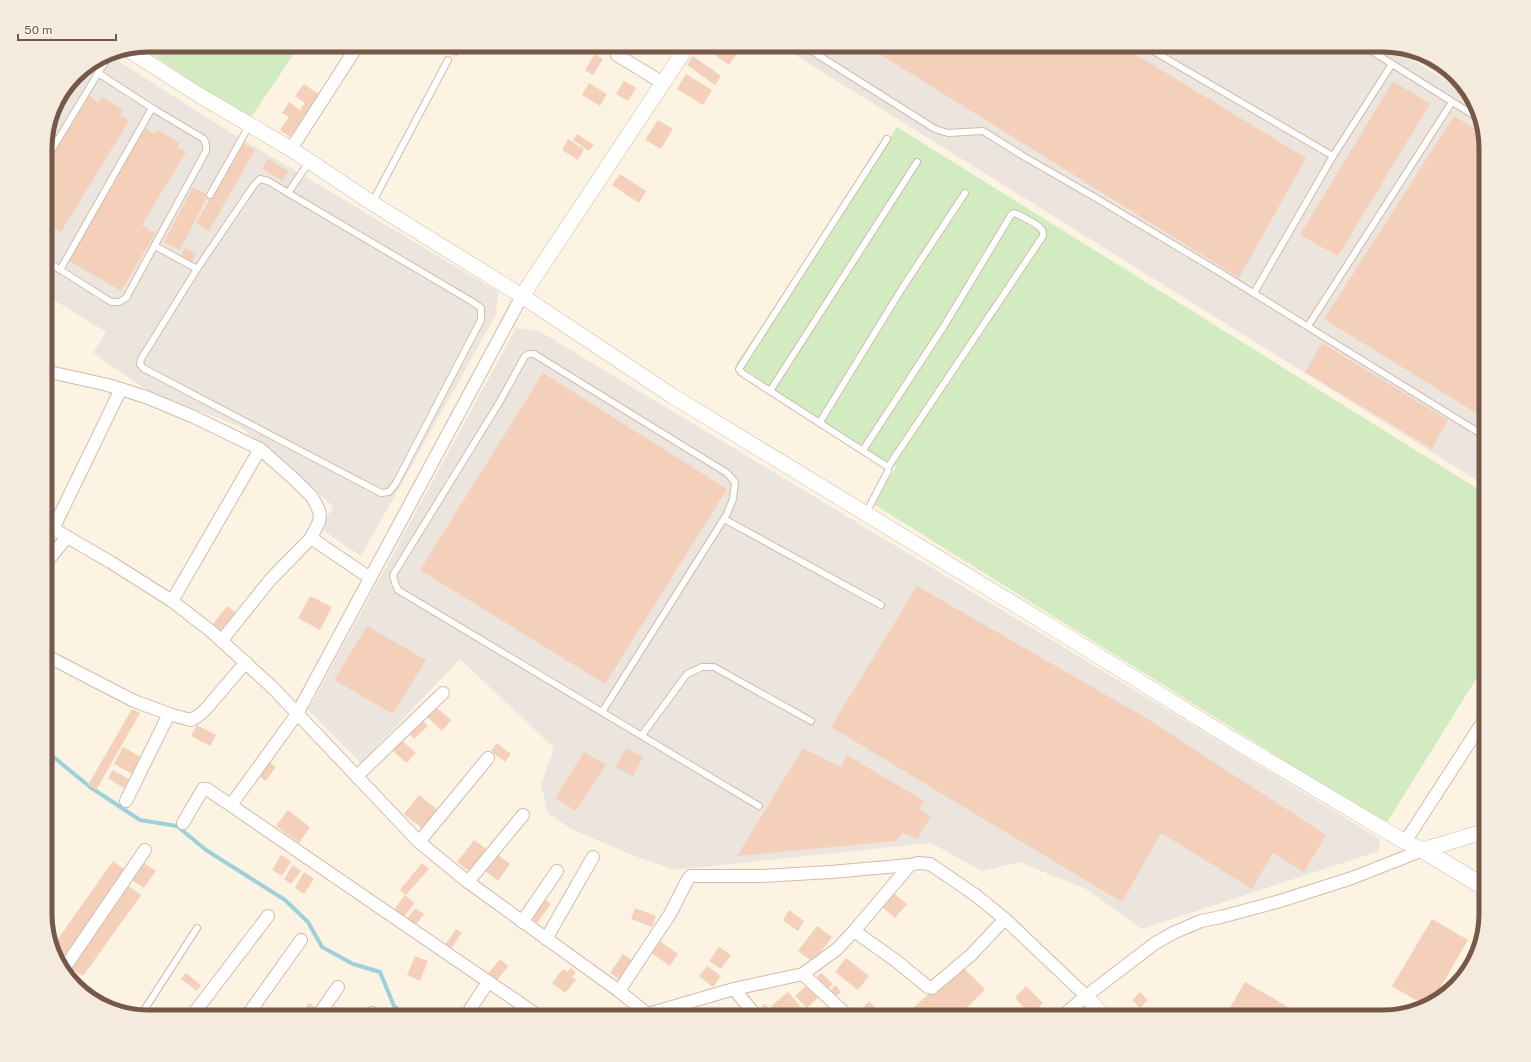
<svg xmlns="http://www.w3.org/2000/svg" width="1531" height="1062" font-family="'Public Sans',sans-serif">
<rect width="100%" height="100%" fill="#fdf3e3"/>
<g fill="#ece5de">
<path d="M 779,45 L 1383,45 L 1391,47 L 1473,97 L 1486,148 L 1486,486 Z"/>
<path d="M 107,54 L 225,129 L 498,292 L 496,315 L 361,556 L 321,529 L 333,506 L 241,427 L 150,392 L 93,353 L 106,332 L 54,300 L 45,292 L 45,141 L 49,127 L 92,64 Z"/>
<path d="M 516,328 L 539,331 L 911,555 L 1380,839 L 1379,851 L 1142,929 L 1086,889 L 1019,862 L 982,871 L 931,843 L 675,870 L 632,855 L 571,829 L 548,813 L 541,785 L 554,748 L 460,659 L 361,763 L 308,710 Z"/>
</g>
<g fill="#d3ebc1">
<path d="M 145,45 L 300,45 L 249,120 L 143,48 Z"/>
<path d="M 897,127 L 1486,494 L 1486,663 L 1386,824 L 872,503 L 896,467 L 863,450 L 736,364 Z"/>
</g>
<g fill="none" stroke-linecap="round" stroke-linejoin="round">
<path stroke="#9dd1da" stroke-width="4" d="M 45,750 L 90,787 L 140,820 L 177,826 L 206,850 L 285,900 L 308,922 L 322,947 L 353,964 L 380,972 L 394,1006 L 407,1017"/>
</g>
<g fill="#f4d0ba">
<path d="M 321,45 L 340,45 L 334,53 Z"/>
<path d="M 437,45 L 465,45 L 457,57 Z"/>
<path d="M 706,45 L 720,45 L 714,54 L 704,48 Z"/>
<path d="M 722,45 L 730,45 L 739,51 L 729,65 L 715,55 Z"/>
<path d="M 865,45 L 1120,45 L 1306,158 L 1239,278 Z"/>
<path d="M 595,54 L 603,59 L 593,75 L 585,70 Z"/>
<path d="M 693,56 L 721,76 L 715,85 L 687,65 Z"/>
<path d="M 686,74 L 712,90 L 703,105 L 677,89 Z"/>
<path d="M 624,81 L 636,88 L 628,101 L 616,94 Z"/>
<path d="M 1393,81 L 1430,104 L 1338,256 L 1300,235 Z"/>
<path d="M 589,83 L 607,94 L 600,106 L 582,95 Z"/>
<path d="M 304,84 L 320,95 L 290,137 L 280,130 L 289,117 L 282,113 L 289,102 L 300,110 L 305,103 L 295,96 Z"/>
<path d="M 88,95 L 98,102 L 102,97 L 123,110 L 120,115 L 129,121 L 61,232 L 45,223 L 45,164 Z"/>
<path d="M 1454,116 L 1482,133 L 1486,148 L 1486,419 L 1324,319 Z"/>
<path d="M 658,120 L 673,129 L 661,149 L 645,140 Z"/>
<path d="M 145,128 L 155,134 L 158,130 L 180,143 L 177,147 L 186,152 L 142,225 L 155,234 L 121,291 L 68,260 Z"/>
<path d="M 577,134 L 594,145 L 589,151 L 573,140 Z"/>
<path d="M 568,139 L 584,149 L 578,160 L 562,150 Z"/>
<path d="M 243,143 L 255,150 L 209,231 L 196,223 Z"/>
<path d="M 268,159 L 288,171 L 283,181 L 262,168 Z"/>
<path d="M 620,174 L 646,191 L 639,203 L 612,185 Z"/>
<path d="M 193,187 L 208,195 L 180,250 L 164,242 Z"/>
<path d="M 185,248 L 196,254 L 190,265 L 180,259 Z"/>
<path d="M 1322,343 L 1448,420 L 1432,449 L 1305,372 Z"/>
<path d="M 543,373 L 727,489 L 605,684 L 420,570 Z"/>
<path d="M 917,586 L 1146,718 L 1326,835 L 1304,872 L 1273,853 L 1252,889 L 1161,833 L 1122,902 L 831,727 Z"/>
<path d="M 310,596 L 332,607 L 320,630 L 298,618 Z"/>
<path d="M 227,606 L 238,614 L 224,632 L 213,624 Z"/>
<path d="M 367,626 L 426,660 L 393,714 L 334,680 Z"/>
<path d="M 436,707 L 451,720 L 442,731 L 427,717 Z"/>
<path d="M 132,709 L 140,713 L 96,790 L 88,785 Z"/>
<path d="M 420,718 L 428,726 L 414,739 L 407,731 Z"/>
<path d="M 197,725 L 216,735 L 210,746 L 191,736 Z"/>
<path d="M 399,738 L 416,753 L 406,763 L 390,748 Z"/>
<path d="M 497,743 L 511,754 L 505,762 L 491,751 Z"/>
<path d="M 123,747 L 141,757 L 132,774 L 114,764 Z"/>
<path d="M 626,748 L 643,757 L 633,776 L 616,767 Z"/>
<path d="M 803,748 L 841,767 L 847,755 L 924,801 L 919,809 L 931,816 L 917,839 L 903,833 L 896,841 L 737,856 Z"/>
<path d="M 584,752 L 606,765 L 576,811 L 555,798 Z"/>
<path d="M 267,760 L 276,767 L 266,781 L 257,775 Z"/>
<path d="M 113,770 L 130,780 L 125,789 L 108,778 Z"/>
<path d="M 419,795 L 439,811 L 424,830 L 404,814 Z"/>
<path d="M 288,810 L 310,827 L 299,843 L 276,826 Z"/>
<path d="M 474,840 L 486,849 L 469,871 L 457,862 Z"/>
<path d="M 281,855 L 291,861 L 282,876 L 272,870 Z"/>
<path d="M 498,855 L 510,864 L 498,881 L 485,871 Z"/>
<path d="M 113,861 L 128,872 L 61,968 L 59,965 L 53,946 Z"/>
<path d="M 144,863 L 156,871 L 144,888 L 132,880 Z"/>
<path d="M 422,863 L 429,869 L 406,895 L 400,890 Z"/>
<path d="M 293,865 L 301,871 L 291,884 L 284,879 Z"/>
<path d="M 304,872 L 314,879 L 304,894 L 295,888 Z"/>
<path d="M 128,886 L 141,895 L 83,976 L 70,968 Z"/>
<path d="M 892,892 L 907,904 L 895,918 L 881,906 Z"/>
<path d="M 405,895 L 415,903 L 403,918 L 393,911 Z"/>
<path d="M 543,898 L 551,904 L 537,923 L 529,917 Z"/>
<path d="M 415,908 L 424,914 L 414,927 L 406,921 Z"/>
<path d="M 635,908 L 656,916 L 652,927 L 631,919 Z"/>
<path d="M 789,910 L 804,921 L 798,931 L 783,920 Z"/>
<path d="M 1432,919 L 1468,940 L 1430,1005 L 1426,1006 L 1392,986 Z"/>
<path d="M 817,926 L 832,937 L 813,962 L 798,951 Z"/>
<path d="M 456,929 L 462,933 L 451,949 L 445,945 Z"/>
<path d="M 658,940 L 678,954 L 670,966 L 650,952 Z"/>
<path d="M 719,947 L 731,955 L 721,969 L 709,961 Z"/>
<path d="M 623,954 L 633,961 L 620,980 L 610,973 Z"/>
<path d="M 415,956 L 428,961 L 420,981 L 407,975 Z"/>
<path d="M 846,958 L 869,976 L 858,990 L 835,972 Z"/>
<path d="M 500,959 L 508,966 L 495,983 L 486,976 Z"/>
<path d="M 961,965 L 985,990 L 957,1017 L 903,1017 Z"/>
<path d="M 707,966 L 721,976 L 713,987 L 699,976 Z"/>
<path d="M 571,968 L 576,972 L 572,977 L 576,980 L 565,993 L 552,983 L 563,969 L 567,972 Z"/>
<path d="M 66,970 L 79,979 L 75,983 L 65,972 Z"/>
<path d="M 186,973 L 201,985 L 197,991 L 181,979 Z"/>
<path d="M 821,973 L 833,984 L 826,992 L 814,980 Z"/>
<path d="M 1245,982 L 1305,1017 L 1235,1017 L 1227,1012 Z"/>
<path d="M 836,985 L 841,992 L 832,1000 L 826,994 Z"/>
<path d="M 806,986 L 818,998 L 807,1008 L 795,996 Z"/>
<path d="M 1026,986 L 1043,1003 L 1031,1015 L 1015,998 Z"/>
<path d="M 788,992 L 806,1013 L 801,1017 L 781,1017 L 771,1006 Z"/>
<path d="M 1140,992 L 1148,1000 L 1140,1008 L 1132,1000 Z"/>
<path d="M 869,1001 L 877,1009 L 887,1017 L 855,1017 Z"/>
<path d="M 309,1003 L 316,1008 L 309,1017 L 299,1017 Z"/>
<path d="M 765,1004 L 776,1017 L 760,1017 L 755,1012 Z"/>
<path d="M 335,1006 L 343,1013 L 340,1017 L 327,1017 Z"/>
<path d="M 826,1007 L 836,1017 L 817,1017 Z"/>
</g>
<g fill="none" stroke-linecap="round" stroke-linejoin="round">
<g stroke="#d1bcac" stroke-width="8">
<g id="service">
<path d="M 802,45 L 935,129 L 948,133 L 983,131 L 1023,156 L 1096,198 L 1221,273 L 1486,437"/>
<path d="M 1143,45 L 1333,156"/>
<path d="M 1362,45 L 1478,118"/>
<path d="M 887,139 L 739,369 L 742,373 L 888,467"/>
<path d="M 45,161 L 111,52"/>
<path d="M 288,193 L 471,301 L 481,308 L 481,320 L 396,483 L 389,492 L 381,493 L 143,368 L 140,364 L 141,359 L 197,269 L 254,185 L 260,179 L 268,181 L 288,193 L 309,162"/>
<path d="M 210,195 L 249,126"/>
<path d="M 372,203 L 448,60"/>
<path d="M 155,246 L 197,269"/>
<path d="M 45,260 L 111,302 L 119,302 L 126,298 L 206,151 L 206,145 L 204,139 L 152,108 L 98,73"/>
<path d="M 60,270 L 152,108"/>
<path d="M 1254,293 L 1333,156 L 1392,64"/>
<path d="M 1308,326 L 1452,102"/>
<path d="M 770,391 L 917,162"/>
<path d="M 820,422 L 901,290 L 965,193"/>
<path d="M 863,450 L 944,326 L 1011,215 L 1014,213 C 1020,215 1039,225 1042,230 C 1044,233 1043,233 1043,236 L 888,467 L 888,471 L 866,513"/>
<path d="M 724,519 L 881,605"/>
<path d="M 602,712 L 727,514 L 733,499 L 735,482 L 727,473 L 534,354 L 529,354 L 525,356 L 499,403 L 393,575 L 395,583 L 398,590 L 759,806"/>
<path d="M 642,735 L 687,674 L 702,667 L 714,667 L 811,721"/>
<path d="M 141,1015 L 197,928"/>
</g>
</g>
<g stroke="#d1bcac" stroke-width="14">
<g id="minor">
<path d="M 617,55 L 663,83"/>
<path d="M 1427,58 L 1450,73"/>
<path d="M 291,149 L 358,45"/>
<path d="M 45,371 L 108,385 L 146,397 L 194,417 L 260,449 L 294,479 L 312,497 L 317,506 L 320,514 L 319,522 L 311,538 L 370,578"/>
<path d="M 45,524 L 112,563 L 172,601 L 212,632 L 273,688 L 419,842 L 468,882 L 619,991 L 651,1017"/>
<path d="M 53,529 L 121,389"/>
<path d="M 45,564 L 67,537"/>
<path d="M 172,601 L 260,449"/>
<path d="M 222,640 L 270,580 L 311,538"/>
<path d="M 45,655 L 134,701 L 172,715 L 191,720 L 198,716 L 205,710 L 246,662"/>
<path d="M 357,776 L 443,693"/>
<path d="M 126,801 L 169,714"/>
<path d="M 231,805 L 297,714 L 522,296"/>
<path d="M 183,823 L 203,789 L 207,789 L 540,1017"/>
<path d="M 419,842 L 488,758"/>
<path d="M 1405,842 L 1486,717"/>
<path d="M 468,882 L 523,815"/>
<path d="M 522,922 L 557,871"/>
<path d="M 854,931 L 895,960 L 928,987 L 932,988 L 971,955 L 1005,919"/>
<path d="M 546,939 L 593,857"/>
<path d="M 63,970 L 145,850"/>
<path d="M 803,974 L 849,1017"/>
<path d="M 734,989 L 757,1017"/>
<path d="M 619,991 L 670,914 L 688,879 L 691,876 L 760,876 L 831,872 L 910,865"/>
<path d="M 191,1017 L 268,916"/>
<path d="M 246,1017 L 301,940"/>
<path d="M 317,1017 L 338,987"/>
<path d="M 369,1017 L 372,1013"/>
<path d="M 465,1017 L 488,982"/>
<path d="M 643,1017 L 648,1014 L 734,989 L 803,974 L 837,949 L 854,931 L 910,865 L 918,863 L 930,864 L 974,894 L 1005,919 L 1086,996"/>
<path d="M 1061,1017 L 1086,996 L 1154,944 L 1173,933 L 1201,921 L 1221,917 L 1280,901 L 1352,878 L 1423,850"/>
</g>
</g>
<g stroke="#d1bcac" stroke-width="16">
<g id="tertiary">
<path d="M 127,49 L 199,95 L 291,149 L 372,203 L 522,296 L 671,395 L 1060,632 L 1232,739 L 1405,842 L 1423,850 L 1486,831"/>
<path d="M 522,296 L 688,45"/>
<path d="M 1086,996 L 1104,1017"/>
</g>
</g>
<g stroke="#d4bca9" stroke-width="18">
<path id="secondary" d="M 1423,850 L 1486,888"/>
</g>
<use href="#service" stroke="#fff" stroke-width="6"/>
<use href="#minor" stroke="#fff" stroke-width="12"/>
<use href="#tertiary" stroke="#fff" stroke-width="15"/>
<use href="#secondary" stroke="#fff" stroke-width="17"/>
</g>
<path d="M0 0H1531V1062H0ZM148 52H1383A96 96 0 0 1 1479 148V914A96 96 0 0 1 1383 1010H148A96 96 0 0 1 52 914V148A96 96 0 0 1 148 52Z" fill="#f4eadd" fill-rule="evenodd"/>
<path fill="none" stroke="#765848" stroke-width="5" d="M148 52H1383A96 96 0 0 1 1479 148V914A96 96 0 0 1 1383 1010H148A96 96 0 0 1 52 914V148A96 96 0 0 1 148 52Z"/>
<path d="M18 34v6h98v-6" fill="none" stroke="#765848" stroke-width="2"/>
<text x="24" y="34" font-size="12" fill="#765848" stroke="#fff7ea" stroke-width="3" paint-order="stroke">50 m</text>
</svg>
